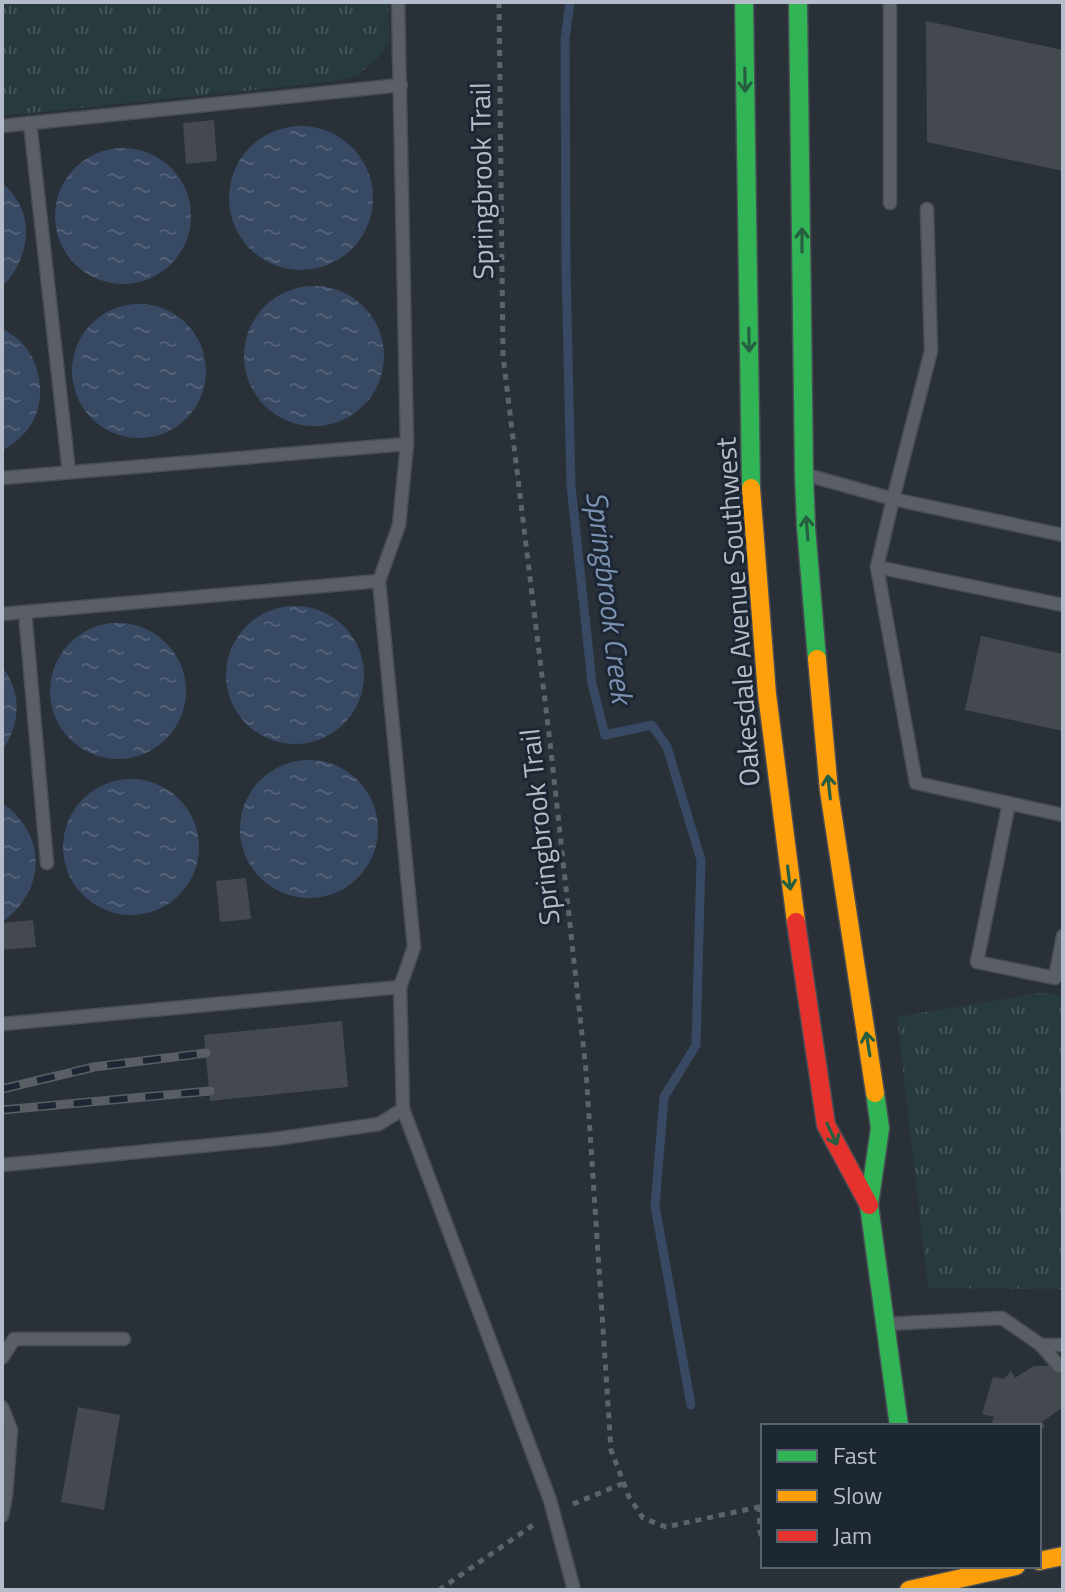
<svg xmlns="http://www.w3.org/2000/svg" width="1065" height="1592" font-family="'Titillium Web',sans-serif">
<defs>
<pattern id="grass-tufts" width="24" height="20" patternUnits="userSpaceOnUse" patternTransform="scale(2)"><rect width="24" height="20" fill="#273a3e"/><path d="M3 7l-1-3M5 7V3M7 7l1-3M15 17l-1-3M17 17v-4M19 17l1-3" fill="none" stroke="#445559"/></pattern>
<pattern id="water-ripples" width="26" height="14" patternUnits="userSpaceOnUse" patternTransform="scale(2)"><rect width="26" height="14" fill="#384963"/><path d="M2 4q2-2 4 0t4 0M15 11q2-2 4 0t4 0" fill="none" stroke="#526178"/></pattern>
</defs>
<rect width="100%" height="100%" fill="#2a3038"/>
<g fill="url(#grass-tufts)">
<path d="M 2,2 L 388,2 L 390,40 L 378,58 L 357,76 L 330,82 L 2,116 Z"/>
<path d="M 1038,993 L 1063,995 L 1063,1289 L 928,1288 L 897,1017 Z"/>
</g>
<g fill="url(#water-ripples)">
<circle cx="301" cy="198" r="72"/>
<circle cx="123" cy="216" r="68"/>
<path d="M 2,183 C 37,212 31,257 2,287 Z"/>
<circle cx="314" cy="356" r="70"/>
<circle cx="139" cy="371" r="67"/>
<path d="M 2,328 C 7,332 13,335 18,339 C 41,359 48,400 30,426 C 23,437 13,444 2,451 Z"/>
<circle cx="295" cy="675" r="69"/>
<circle cx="118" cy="691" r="68"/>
<path d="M 2,667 C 22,691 21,725 2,750 Z"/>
<circle cx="309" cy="829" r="69"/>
<circle cx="131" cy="847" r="68"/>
<path d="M 2,803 C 47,834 47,890 2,922 Z"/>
</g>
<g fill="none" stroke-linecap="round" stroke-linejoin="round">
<path stroke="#384963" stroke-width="9" d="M 570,2 L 565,39 L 566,267 L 571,486 L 592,683 L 605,735 L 652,725 L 667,747 L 701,860 L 696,1045 L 664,1097 L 655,1206 L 691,1405"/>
</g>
<g fill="#444950">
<path d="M 926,21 L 1063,50 L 1063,171 L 927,142 Z"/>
<path d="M 214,120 L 217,161 L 186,164 L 183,123 Z"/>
<path d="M 981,636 L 1063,654 L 1063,731 L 965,710 Z"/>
<path d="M 246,878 L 251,919 L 220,922 L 216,881 Z"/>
<path d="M 33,920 L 36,947 L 2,950 L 2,923 Z"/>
<path d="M 342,1021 L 348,1087 L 210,1101 L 204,1035 Z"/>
<path d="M 1034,1366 L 1063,1366 L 1063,1407 L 1042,1422 L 1045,1426 L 1039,1431 L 1039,1426 L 991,1425 L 994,1417 L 982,1414 L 993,1377 L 1004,1379 L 1011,1371 L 1015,1378 Z"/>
<path d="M 78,1407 L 120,1415 L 104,1510 L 61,1502 Z"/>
</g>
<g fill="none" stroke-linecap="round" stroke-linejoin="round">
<g stroke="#484c53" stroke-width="15">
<g id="lane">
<path d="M 398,2 L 407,444 L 399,525 L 379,581 L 414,947 L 400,987 L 403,1109 L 550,1500 L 574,1590"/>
<path d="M 890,2 L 890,203"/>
<path d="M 30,123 L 69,472"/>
<path d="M 2,126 L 401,85"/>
<path d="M 927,209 L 931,351 L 893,499 L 877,567 L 916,783 L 1063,815"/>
<path d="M 807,475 L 893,499 L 1063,535"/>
<path d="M 2,478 L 407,444"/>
<path d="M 877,567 L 1063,605"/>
<path d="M 25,612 L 47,863"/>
<path d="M 2,614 L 379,581"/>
<path d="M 1009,803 L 977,962 L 1055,978 L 1063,936"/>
<path d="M 2,1024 L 400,987"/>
<path d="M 2,1165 L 275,1139 L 379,1124 L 403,1109"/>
<path d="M 886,1324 L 1002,1318 L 1041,1345 L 1063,1345"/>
<path d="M 1041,1345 L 1059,1366"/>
<path d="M 2,1358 L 14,1339 L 124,1339"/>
<path d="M 2,1407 L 11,1430 L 6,1495 L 2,1516"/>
</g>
</g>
<g stroke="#484c53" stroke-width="21">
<g id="fast">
<path d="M 744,2 L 751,488"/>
<path d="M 798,2 L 804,474 L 806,527 L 817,659"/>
<path d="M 875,1093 L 880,1128 L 869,1205 L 899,1426"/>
</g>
</g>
<g stroke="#484c53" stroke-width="21">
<g id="slow">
<path d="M 751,488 L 767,694 L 796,922"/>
<path d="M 817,659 L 829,791 L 875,1093"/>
<path d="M 1039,1561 L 1063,1556"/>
<path d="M 909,1590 L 1016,1566"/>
</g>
</g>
<g stroke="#484c53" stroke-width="21">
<path id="jam" d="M 796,922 L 826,1125 L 869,1205"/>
</g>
<g stroke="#5d636a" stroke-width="5" stroke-dasharray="6 6" stroke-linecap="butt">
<path d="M 499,2 L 503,356 L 550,742 L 586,1071 L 611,1450 L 629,1497 L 643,1518 L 666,1527 L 763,1506"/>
<path d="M 573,1504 L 624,1483"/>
<path d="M 759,1506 L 760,1532 L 763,1539"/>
<path d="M 439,1590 L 536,1523"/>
</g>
<use href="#lane" stroke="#5a5e66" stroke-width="12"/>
<use href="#fast" stroke="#30b455" stroke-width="18"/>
<use href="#slow" stroke="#ff9f0a" stroke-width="18"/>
<use href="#jam" stroke="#e5322d" stroke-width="18"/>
<g stroke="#595d64" stroke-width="9">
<g id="rail">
<path d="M 2,1089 L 94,1067 L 206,1053"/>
<path d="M 2,1110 L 210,1091"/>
</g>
</g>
<use href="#rail" stroke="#1d2633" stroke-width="6" stroke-dasharray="18" stroke-linecap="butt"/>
</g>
<defs><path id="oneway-shaft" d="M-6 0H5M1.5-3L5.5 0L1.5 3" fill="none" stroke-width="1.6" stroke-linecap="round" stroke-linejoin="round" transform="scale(2)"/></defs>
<g stroke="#255f41">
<use href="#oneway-shaft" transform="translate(745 80) rotate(89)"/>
<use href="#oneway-shaft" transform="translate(802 240) rotate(-90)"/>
<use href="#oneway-shaft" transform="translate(749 340) rotate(89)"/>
<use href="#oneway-shaft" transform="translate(807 528) rotate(-94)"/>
<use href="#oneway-shaft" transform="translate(829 787) rotate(-96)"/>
<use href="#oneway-shaft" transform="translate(789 878) rotate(83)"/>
<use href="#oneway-shaft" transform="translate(868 1044) rotate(-99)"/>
<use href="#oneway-shaft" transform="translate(832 1134) rotate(65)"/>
</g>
<g text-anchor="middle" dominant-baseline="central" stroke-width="6" stroke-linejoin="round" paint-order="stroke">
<g font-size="28" fill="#b4bcc9" stroke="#1d2633">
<text transform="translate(481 181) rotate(-91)">Springbrook Trail</text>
<text transform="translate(737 612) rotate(-94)">Oakesdale Avenue Southwest</text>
<text transform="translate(539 827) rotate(-96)">Springbrook Trail</text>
</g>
<g font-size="30" font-style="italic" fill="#7c92b1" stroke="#1d2633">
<text transform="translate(610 597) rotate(83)">Springbrook Creek</text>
</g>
</g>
<rect width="1065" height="1592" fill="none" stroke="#b4bcc9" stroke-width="8"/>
<rect x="761" y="1424" width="280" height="144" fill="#1d2633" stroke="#59626f" stroke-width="2"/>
<rect x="777" y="1450" width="40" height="12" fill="#30b455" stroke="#59626f" stroke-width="2"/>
<text x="833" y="1464" font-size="24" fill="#b4bcc9">Fast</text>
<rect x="777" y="1490" width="40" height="12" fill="#ff9f0a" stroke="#59626f" stroke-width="2"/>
<text x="833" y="1504" font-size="24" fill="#b4bcc9">Slow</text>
<rect x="777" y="1530" width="40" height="12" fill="#e5322d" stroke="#59626f" stroke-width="2"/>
<text x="833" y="1544" font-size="24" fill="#b4bcc9">Jam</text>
</svg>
